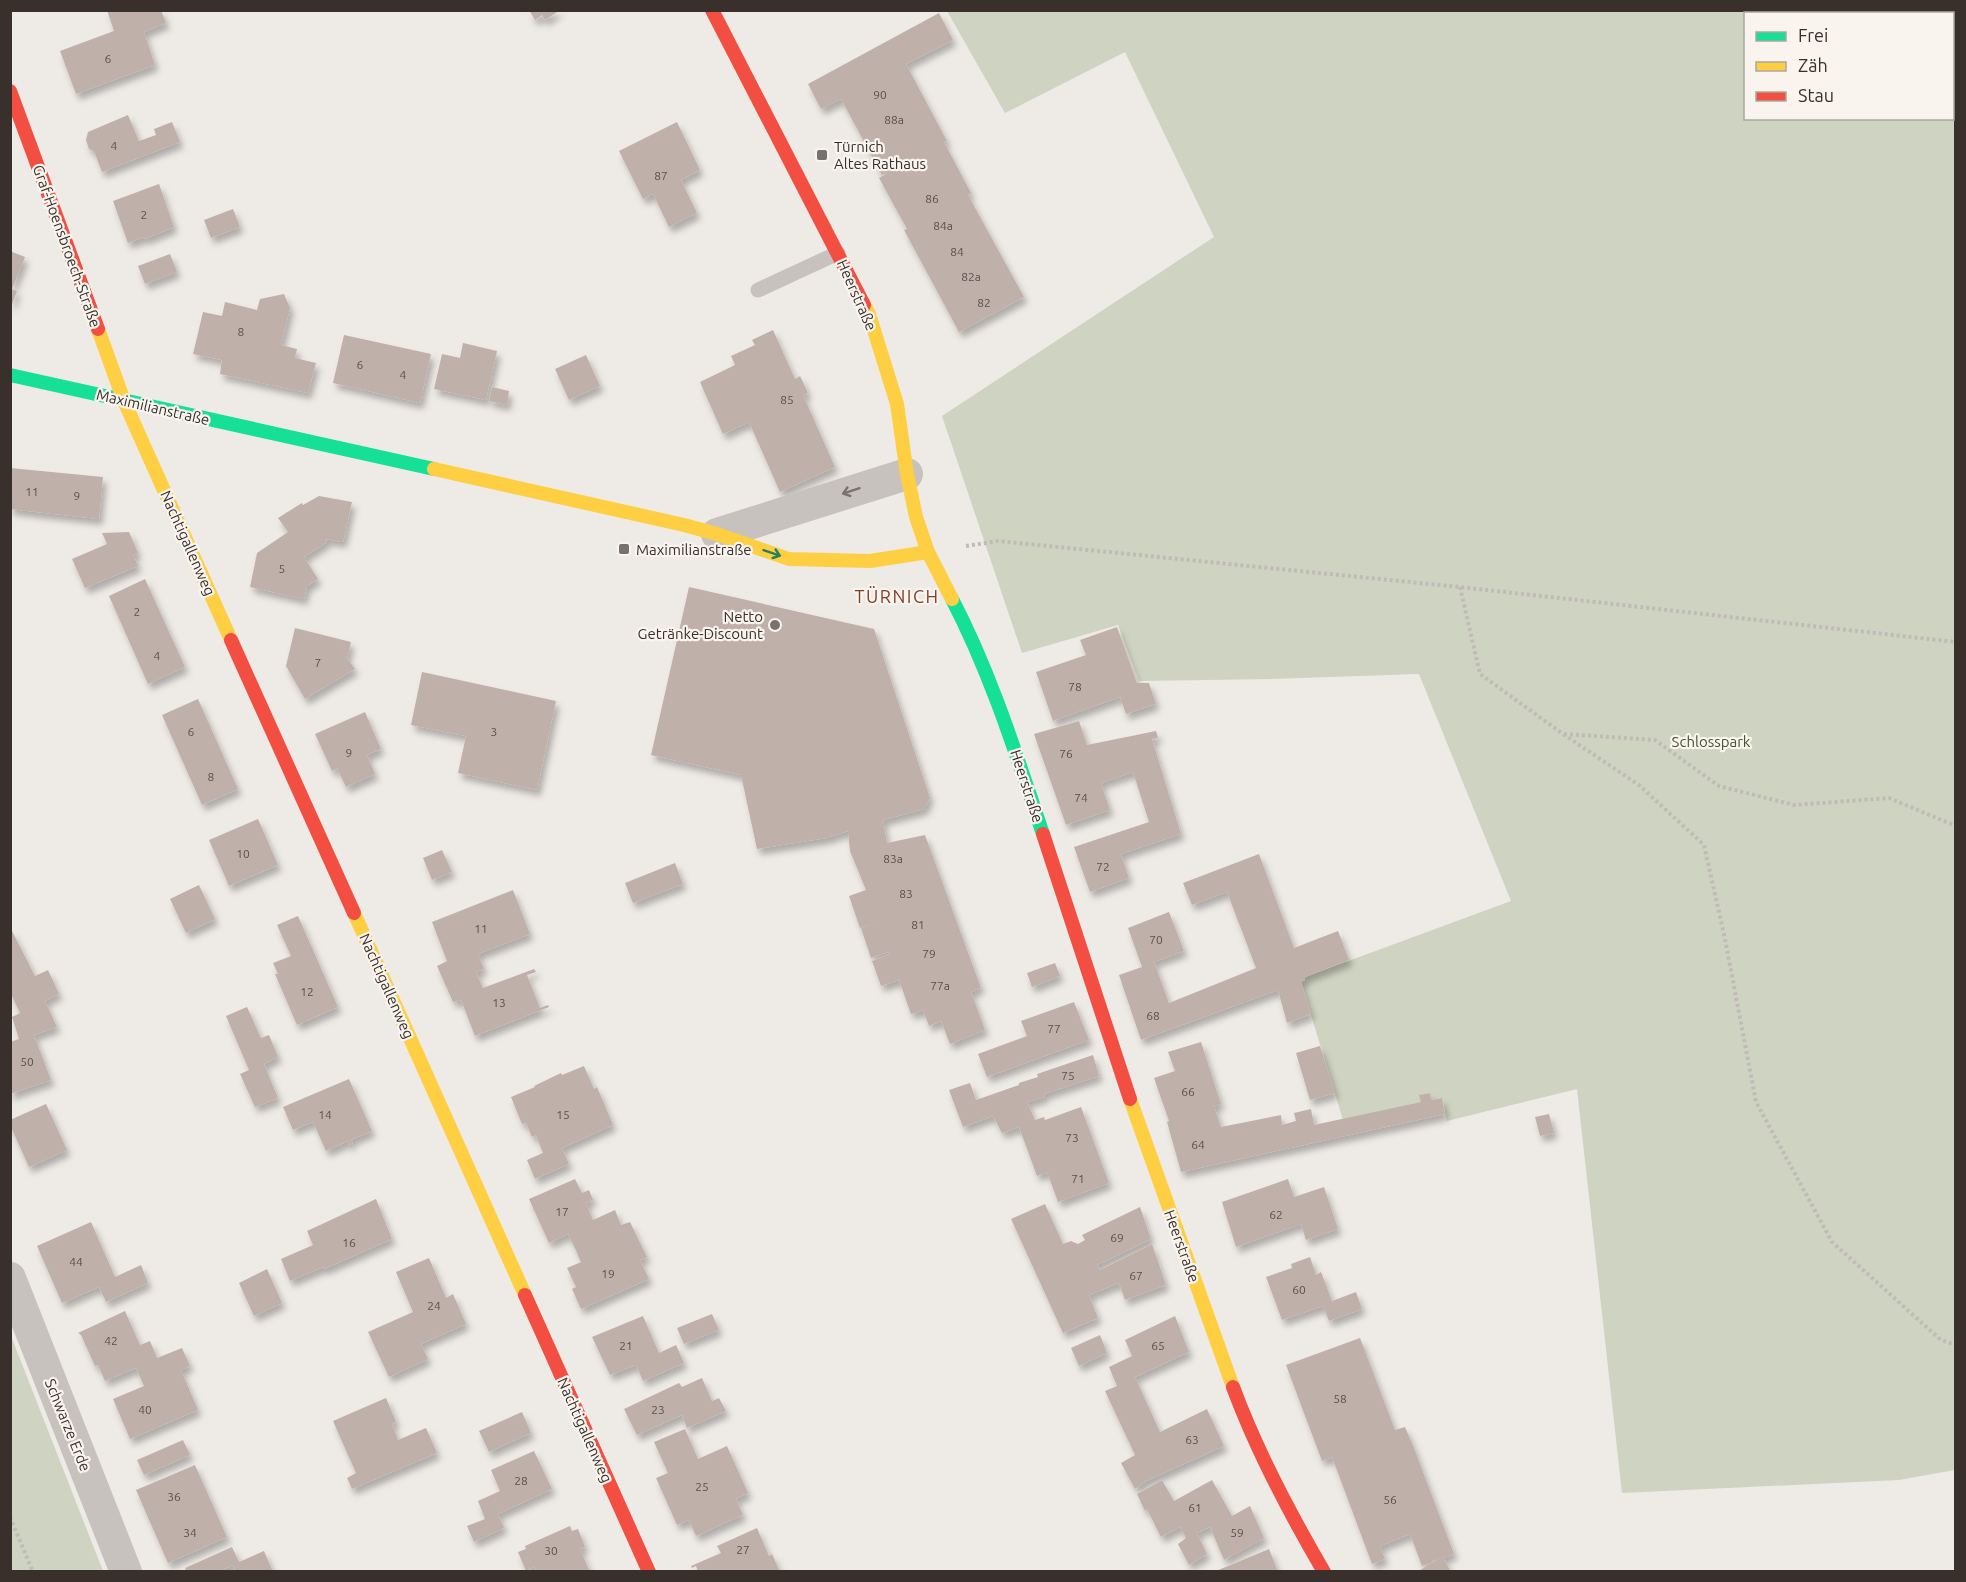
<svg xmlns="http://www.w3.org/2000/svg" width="1966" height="1582" font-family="Ubuntu,sans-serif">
<defs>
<filter id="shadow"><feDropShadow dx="3.5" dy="6" stdDeviation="3" flood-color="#0004"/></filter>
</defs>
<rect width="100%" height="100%" fill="#eeeae6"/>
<g fill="#cfd3c1" fill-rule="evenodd">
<path d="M 947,11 L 1955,11 L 1955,1470 L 1899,1480 L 1622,1493 L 1577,1089 L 1447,1121 L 1442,1098 L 1431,1100 L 1429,1093 L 1420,1095 L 1421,1102 L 1343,1120 L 1301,982 L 1305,980 L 1305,977 L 1511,901 L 1419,674 L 1271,679 L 1139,681 L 1118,625 L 1022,653 L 942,416 L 1214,237 L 1125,52 L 1005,113 ZM 1746,14 L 1952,14 L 1952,118 L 1746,118 Z"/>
<path d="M 11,1336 L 103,1571 L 11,1571 Z"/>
</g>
<g fill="#c0b0aa" filter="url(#shadow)">
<path d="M 107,10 L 161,10 L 166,23 L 144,32 L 155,65 L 76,94 L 60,51 L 114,31 Z"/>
<path d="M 529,10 L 560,10 L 545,20 L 542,15 L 535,20 Z"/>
<path d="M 939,13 L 953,40 L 906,64 L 947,141 L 944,142 L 971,193 L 968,195 L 1024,297 L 959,332 L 904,230 L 907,229 L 879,178 L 893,170 L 882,175 L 841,99 L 821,109 L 808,84 Z"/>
<path d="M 128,115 L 139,141 L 156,135 L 154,129 L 172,122 L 180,142 L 102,172 L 94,151 L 89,149 L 86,140 L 88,132 Z"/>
<path d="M 677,122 L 700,170 L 681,180 L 697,213 L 669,227 L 653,194 L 643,199 L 619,151 Z"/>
<path d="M 159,184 L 174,227 L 145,239 L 144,237 L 128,243 L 113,201 Z"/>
<path d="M 233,209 L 240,227 L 211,238 L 204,220 Z"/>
<path d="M 10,251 L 25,257 L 12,289 L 17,291 L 11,307 Z"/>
<path d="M 170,254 L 177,272 L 145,284 L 138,266 Z"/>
<path d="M 284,294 L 290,308 L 281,345 L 297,349 L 295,358 L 316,363 L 308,393 L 220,374 L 222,360 L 193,354 L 203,312 L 222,316 L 225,302 L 257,310 L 260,299 Z"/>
<path d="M 773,330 L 795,379 L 800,376 L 808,393 L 803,395 L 835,467 L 780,492 L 749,422 L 723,434 L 700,382 L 735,365 L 731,356 L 755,345 L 752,340 Z"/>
<path d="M 344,335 L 431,354 L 420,403 L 333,383 Z"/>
<path d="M 463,343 L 497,351 L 486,400 L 434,389 L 442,354 L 460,358 Z"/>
<path d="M 586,355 L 600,386 L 569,400 L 555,369 Z"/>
<path d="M 492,387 L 509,391 L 507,405 L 489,401 Z"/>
<path d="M 10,468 L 103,477 L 99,519 L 10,509 Z"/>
<path d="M 319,496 L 352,502 L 343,542 L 325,539 L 327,542 L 304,557 L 318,579 L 307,586 L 304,599 L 250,587 L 257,553 L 288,532 L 278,518 L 302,503 L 303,505 Z"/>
<path d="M 129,532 L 138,553 L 133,555 L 138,566 L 85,588 L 72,559 L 107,544 L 102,533 Z"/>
<path d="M 145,579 L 185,667 L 148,684 L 109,596 Z"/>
<path d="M 689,587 L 874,629 L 930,798 L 924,809 L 883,820 L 887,843 L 925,835 L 981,988 L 971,992 L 985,1030 L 950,1044 L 941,1021 L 929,1026 L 923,1010 L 911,1014 L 899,980 L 881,986 L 872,961 L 890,954 L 889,952 L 871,958 L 861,928 L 878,921 L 860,928 L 849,896 L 866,890 L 850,851 L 848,831 L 826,838 L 757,849 L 741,775 L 651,755 Z"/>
<path d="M 1117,627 L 1137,683 L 1149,683 L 1156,704 L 1126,714 L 1120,697 L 1053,721 L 1036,672 L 1086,655 L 1080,640 Z"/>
<path d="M 295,628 L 351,642 L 347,658 L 355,669 L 305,699 L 286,666 Z"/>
<path d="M 422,672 L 556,701 L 537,790 L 458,773 L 466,736 L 411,725 Z"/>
<path d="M 198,699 L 238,789 L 202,805 L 162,715 Z"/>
<path d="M 365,712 L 381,749 L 367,755 L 375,774 L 346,787 L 337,768 L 332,771 L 315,734 Z"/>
<path d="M 1079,721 L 1087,745 L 1156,731 L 1158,738 L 1152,739 L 1181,834 L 1121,854 L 1129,878 L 1090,892 L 1074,847 L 1149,822 L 1133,772 L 1101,783 L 1110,810 L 1066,825 L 1034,734 Z"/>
<path d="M 258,819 L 278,865 L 229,886 L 209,840 Z"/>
<path d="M 442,850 L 452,872 L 432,880 L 423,858 Z"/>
<path d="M 1259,854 L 1294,948 L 1338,931 L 1349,960 L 1305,977 L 1305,980 L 1301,982 L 1311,1014 L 1287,1023 L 1278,990 L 1141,1040 L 1119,975 L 1142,967 L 1128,928 L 1169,912 L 1184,951 L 1154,962 L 1169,1003 L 1256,968 L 1227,892 L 1192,905 L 1183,883 Z"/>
<path d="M 675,863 L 683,884 L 633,903 L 625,883 Z"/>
<path d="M 199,885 L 215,919 L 186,933 L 170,899 Z"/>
<path d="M 513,890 L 530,934 L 478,954 L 484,969 L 476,972 L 483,988 L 534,969 L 536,972 L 527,975 L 540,1008 L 548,1005 L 549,1007 L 475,1036 L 461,1000 L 453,1002 L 437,966 L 447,961 L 432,922 Z"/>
<path d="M 298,916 L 338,1007 L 297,1025 L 275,974 L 278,974 L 273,963 L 291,956 L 277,925 Z"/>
<path d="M 10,931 L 12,931 L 35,976 L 48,970 L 59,994 L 45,1001 L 57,1027 L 34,1035 L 51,1080 L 10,1094 L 10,1042 L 19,1039 L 12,1017 L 20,1013 L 10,992 Z"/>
<path d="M 1055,963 L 1060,976 L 1032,987 L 1027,973 Z"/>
<path d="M 1074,1002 L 1089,1040 L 987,1077 L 978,1054 L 1027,1036 L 1021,1021 Z"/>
<path d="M 247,1007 L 261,1038 L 269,1035 L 278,1057 L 264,1064 L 278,1098 L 255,1107 L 240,1074 L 249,1070 L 226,1016 Z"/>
<path d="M 1201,1042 L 1221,1104 L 1214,1106 L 1221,1127 L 1281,1115 L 1282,1125 L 1296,1121 L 1294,1113 L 1311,1109 L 1314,1125 L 1421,1102 L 1419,1095 L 1430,1093 L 1431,1100 L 1442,1098 L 1445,1114 L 1181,1172 L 1167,1122 L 1169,1121 L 1154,1078 L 1175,1071 L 1168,1052 Z"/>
<path d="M 1320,1046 L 1335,1093 L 1310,1100 L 1296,1053 Z"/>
<path d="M 1093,1055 L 1099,1076 L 1044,1094 L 1045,1097 L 1027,1102 L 1035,1120 L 1044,1117 L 1045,1120 L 1081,1107 L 1109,1183 L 1058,1202 L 1047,1172 L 1037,1176 L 1019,1127 L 1002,1133 L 993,1116 L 963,1127 L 949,1090 L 970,1083 L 976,1100 L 1019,1085 L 1019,1083 L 1038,1077 L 1037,1074 Z"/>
<path d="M 584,1066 L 594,1089 L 597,1087 L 613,1125 L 562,1148 L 569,1164 L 535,1179 L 527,1160 L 543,1153 L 536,1135 L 532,1137 L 526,1123 L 522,1124 L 511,1097 L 535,1087 L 534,1086 L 561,1073 L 562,1075 Z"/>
<path d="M 349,1079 L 372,1131 L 351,1140 L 353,1143 L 349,1145 L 348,1141 L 326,1151 L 313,1122 L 293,1130 L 283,1107 Z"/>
<path d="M 46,1104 L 67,1150 L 29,1167 L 10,1125 L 10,1120 Z"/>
<path d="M 1549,1114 L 1554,1133 L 1540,1136 L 1535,1117 Z"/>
<path d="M 575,1179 L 582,1193 L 589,1190 L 593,1200 L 586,1203 L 593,1220 L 615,1210 L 621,1225 L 630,1222 L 647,1257 L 640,1260 L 649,1279 L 581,1309 L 572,1289 L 576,1287 L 567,1268 L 581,1262 L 574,1246 L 568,1234 L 549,1243 L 529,1199 Z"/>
<path d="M 1288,1179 L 1294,1197 L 1324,1187 L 1338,1229 L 1306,1240 L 1301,1224 L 1236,1247 L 1222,1202 Z"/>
<path d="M 376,1199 L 392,1239 L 324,1269 L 323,1267 L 290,1281 L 281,1259 L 313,1245 L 307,1231 Z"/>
<path d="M 1045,1204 L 1063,1244 L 1071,1241 L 1078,1244 L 1085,1240 L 1082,1235 L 1140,1207 L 1151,1239 L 1097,1265 L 1100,1270 L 1152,1244 L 1166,1285 L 1125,1300 L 1119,1283 L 1089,1295 L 1098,1318 L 1063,1333 L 1011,1219 Z"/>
<path d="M 91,1222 L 115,1277 L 141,1265 L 148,1283 L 106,1302 L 99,1287 L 62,1303 L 37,1246 Z"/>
<path d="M 1310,1257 L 1316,1275 L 1321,1272 L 1332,1301 L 1356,1292 L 1362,1309 L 1329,1321 L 1323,1306 L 1282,1320 L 1266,1277 L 1292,1268 L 1291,1264 Z"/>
<path d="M 429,1258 L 446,1298 L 453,1294 L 466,1324 L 421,1344 L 428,1359 L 389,1377 L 368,1332 L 413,1312 L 396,1272 Z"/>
<path d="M 267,1269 L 282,1303 L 254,1316 L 239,1283 Z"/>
<path d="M 125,1311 L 140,1345 L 150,1341 L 157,1358 L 182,1348 L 190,1366 L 181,1370 L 198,1410 L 130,1439 L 113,1399 L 144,1386 L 136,1368 L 105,1381 L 98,1365 L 95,1366 L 81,1335 L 78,1333 Z"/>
<path d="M 712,1314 L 719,1330 L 684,1344 L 677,1328 Z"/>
<path d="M 643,1316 L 659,1353 L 676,1345 L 684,1363 L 643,1381 L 636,1365 L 610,1375 L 592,1337 Z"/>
<path d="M 1175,1316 L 1189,1352 L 1135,1377 L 1160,1432 L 1207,1409 L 1224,1446 L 1146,1481 L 1135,1489 L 1121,1463 L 1135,1455 L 1105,1391 L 1117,1386 L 1109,1367 L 1132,1356 L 1125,1340 Z"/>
<path d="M 1100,1335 L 1107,1353 L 1079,1366 L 1071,1348 Z"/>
<path d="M 1360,1338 L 1395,1430 L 1405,1427 L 1414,1448 L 1454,1554 L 1443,1558 L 1451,1572 L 1417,1572 L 1440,1558 L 1422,1566 L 1410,1534 L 1380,1546 L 1385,1559 L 1372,1564 L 1332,1457 L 1322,1461 L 1286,1365 Z"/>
<path d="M 702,1378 L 712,1401 L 719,1398 L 726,1411 L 687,1428 L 682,1415 L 637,1435 L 624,1409 L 679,1383 L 682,1387 Z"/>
<path d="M 386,1398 L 396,1422 L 392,1424 L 398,1440 L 426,1428 L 437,1453 L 352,1489 L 347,1478 L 356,1473 L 333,1421 Z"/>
<path d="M 522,1412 L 531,1433 L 489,1452 L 479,1431 Z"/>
<path d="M 685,1429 L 698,1459 L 727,1446 L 748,1493 L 736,1499 L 743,1515 L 696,1536 L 689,1520 L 677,1525 L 656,1478 L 668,1473 L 654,1442 Z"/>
<path d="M 183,1440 L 190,1455 L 144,1475 L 137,1460 Z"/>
<path d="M 534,1451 L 552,1489 L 498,1514 L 504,1528 L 474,1542 L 467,1526 L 485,1519 L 478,1501 L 500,1491 L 491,1470 Z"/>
<path d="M 195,1465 L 227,1537 L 168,1563 L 136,1490 Z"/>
<path d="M 1162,1480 L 1174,1501 L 1212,1480 L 1232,1516 L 1250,1506 L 1264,1538 L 1224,1560 L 1210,1527 L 1197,1533 L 1207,1554 L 1189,1565 L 1178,1544 L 1186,1538 L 1180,1527 L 1161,1537 L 1147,1509 L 1145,1511 L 1137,1494 Z"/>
<path d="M 570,1526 L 572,1531 L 578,1529 L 585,1547 L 580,1549 L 590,1572 L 536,1572 L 534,1567 L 526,1571 L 518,1552 L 526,1549 L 525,1546 Z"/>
<path d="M 757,1528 L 769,1556 L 772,1554 L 780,1572 L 698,1572 L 696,1566 L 692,1568 L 691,1566 L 721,1553 L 717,1546 Z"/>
<path d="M 232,1547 L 239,1562 L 264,1551 L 273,1572 L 236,1572 L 233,1565 L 218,1572 L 187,1572 L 185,1568 Z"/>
<path d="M 1269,1549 L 1278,1572 L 1216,1572 L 1216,1571 Z"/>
</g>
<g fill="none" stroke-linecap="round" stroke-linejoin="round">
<g stroke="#c0bbb7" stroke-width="4" stroke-dasharray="3 3" stroke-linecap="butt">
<path d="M 966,546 L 998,541 L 1460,587 L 1956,642"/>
<path d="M 1460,587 L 1480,674 L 1563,734 L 1639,785 L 1704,845 L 1725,939 L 1756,1102 L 1832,1242 L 1941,1340 L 1956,1345"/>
<path d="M 1564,734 L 1655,740 L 1719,786 L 1794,805 L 1889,798 L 1956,826"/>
<path d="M 10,1517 L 33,1572"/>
</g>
<path stroke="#c8c2be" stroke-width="15" d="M 758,290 L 838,253"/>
<g stroke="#c8c2be" stroke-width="32">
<path d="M 717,534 L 907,474"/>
<path d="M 10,1278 L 126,1572"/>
</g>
<g stroke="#16e098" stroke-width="14">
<path d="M 10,375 L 434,469"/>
<path d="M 952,599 C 991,674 1016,754 1043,834"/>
</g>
<g stroke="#ffcf43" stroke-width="14">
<path d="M 864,305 L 869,314 L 897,404 L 907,474 L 916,517 L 928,552 L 952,599"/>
<path d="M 98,329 L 124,401 L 231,640"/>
<path d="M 434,469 L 684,525 L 717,534 L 789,559 L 870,561 L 928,552"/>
<path d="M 354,913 L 525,1295"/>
<path d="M 1130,1099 L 1233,1387"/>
</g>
<g stroke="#f24e42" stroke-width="14">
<path d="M 712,10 L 864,305"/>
<path d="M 10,91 L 98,329"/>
<path d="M 231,640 L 354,913"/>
<path d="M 1043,834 L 1130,1099"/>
<path d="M 525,1295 L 649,1572"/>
<path d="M 1233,1387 C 1257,1452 1289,1512 1324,1572"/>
</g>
</g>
<defs><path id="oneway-shaft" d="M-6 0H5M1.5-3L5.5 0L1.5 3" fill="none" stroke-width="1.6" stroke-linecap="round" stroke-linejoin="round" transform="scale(1.5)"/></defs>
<use stroke="#79726e" href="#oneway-shaft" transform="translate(851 491) rotate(162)"/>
<use stroke="#297f5d" href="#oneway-shaft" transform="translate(772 553) rotate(19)"/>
<g fill="#78716d" stroke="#f9f4ee" stroke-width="2">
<rect x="816" y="149" width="12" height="12" rx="3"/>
<rect x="618" y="543" width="12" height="12" rx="3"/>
<circle cx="775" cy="625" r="6"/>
</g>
<g text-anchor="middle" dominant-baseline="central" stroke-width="4.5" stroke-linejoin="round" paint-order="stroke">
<g font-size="12" fill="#5b504c">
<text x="108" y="58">6</text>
<text x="880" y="94">90</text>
<text x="894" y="119">88a</text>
<text x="114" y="145">4</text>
<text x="661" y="175">87</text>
<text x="932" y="198">86</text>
<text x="144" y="214">2</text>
<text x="943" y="225">84a</text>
<text x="957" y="251">84</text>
<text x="971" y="276">82a</text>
<text x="984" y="302">82</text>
<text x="241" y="331">8</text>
<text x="360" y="364">6</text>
<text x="403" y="374">4</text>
<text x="787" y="399">85</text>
<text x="32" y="491">11</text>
<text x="77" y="495">9</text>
<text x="282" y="568">5</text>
<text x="137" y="611">2</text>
<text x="157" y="655">4</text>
<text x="318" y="662">7</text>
<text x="1075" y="686">78</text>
<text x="191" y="731">6</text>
<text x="494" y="731">3</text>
<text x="349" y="752">9</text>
<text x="1066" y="753">76</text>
<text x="211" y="776">8</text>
<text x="1081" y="797">74</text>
<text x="243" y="853">10</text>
<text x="893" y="858">83a</text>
<text x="1103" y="866">72</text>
<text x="906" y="893">83</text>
<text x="918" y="924">81</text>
<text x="481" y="928">11</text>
<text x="1156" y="939">70</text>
<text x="929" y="953">79</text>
<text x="940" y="985">77a</text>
<text x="307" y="991">12</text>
<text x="499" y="1002">13</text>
<text x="1153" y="1015">68</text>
<text x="1054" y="1028">77</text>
<text x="27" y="1061">50</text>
<text x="1068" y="1075">75</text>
<text x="1188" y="1091">66</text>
<text x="325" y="1114">14</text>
<text x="563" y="1114">15</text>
<text x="1072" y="1137">73</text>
<text x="1198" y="1144">64</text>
<text x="1078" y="1178">71</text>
<text x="562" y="1211">17</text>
<text x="1276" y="1214">62</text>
<text x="1117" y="1237">69</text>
<text x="349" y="1242">16</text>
<text x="76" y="1261">44</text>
<text x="608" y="1273">19</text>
<text x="1136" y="1275">67</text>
<text x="1299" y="1289">60</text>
<text x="434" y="1305">24</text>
<text x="111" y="1340">42</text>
<text x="626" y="1345">21</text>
<text x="1158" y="1345">65</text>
<text x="1340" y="1398">58</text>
<text x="145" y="1409">40</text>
<text x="658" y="1409">23</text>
<text x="1192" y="1439">63</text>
<text x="521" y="1480">28</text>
<text x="702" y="1486">25</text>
<text x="174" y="1496">36</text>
<text x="1390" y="1499">56</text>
<text x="1195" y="1507">61</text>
<text x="190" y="1532">34</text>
<text x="1237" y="1532">59</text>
<text x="743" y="1549">27</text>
<text x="551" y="1550">30</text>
</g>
<g font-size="15" fill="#39302c" stroke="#f9f4ee" text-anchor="start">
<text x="834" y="146">Türnich<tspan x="834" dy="17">Altes Rathaus</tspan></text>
<text x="636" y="549">Maximilianstraße</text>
<text x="763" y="616" text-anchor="end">Netto<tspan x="763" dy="17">Getränke-Discount</tspan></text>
</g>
<g font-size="15" fill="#39302c" stroke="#f9f4ee">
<text transform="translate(67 246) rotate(70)">Graf-Hoensbroech-Straße</text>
<text transform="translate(857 295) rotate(66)">Heerstraße</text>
<text transform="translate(153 407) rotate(13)">Maximilianstraße</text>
<text transform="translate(188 543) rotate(66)">Nachtigallenweg</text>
<text transform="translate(1027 786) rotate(72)">Heerstraße</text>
<text transform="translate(387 986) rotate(66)">Nachtigallenweg</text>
<text transform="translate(1182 1246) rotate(70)">Heerstraße</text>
<text transform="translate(68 1425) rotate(68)">Schwarze Erde</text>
<text transform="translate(585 1430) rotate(66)">Nachtigallenweg</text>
</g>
<g font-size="15" fill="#485532" stroke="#f9f4ee">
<text x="1711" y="741">Schlosspark</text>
</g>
<g font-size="18" letter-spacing="1.5" fill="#80402d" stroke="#f9f4ee">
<text x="897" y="596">TÜRNICH</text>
</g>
</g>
<rect width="1966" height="1582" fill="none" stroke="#39302c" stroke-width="24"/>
<rect x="1744" y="12" width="210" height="108" fill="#f9f4ee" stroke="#aca6a0" stroke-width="1.5"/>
<rect x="1756" y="32" width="30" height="9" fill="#16e098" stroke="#aca6a0" stroke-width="1.5"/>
<text x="1798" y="42" font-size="18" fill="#39302c">Frei</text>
<rect x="1756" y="62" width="30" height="9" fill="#ffcf43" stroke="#aca6a0" stroke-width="1.5"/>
<text x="1798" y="72" font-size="18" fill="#39302c">Zäh</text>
<rect x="1756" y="92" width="30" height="9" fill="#f24e42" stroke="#aca6a0" stroke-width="1.5"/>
<text x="1798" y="102" font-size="18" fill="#39302c">Stau</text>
</svg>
